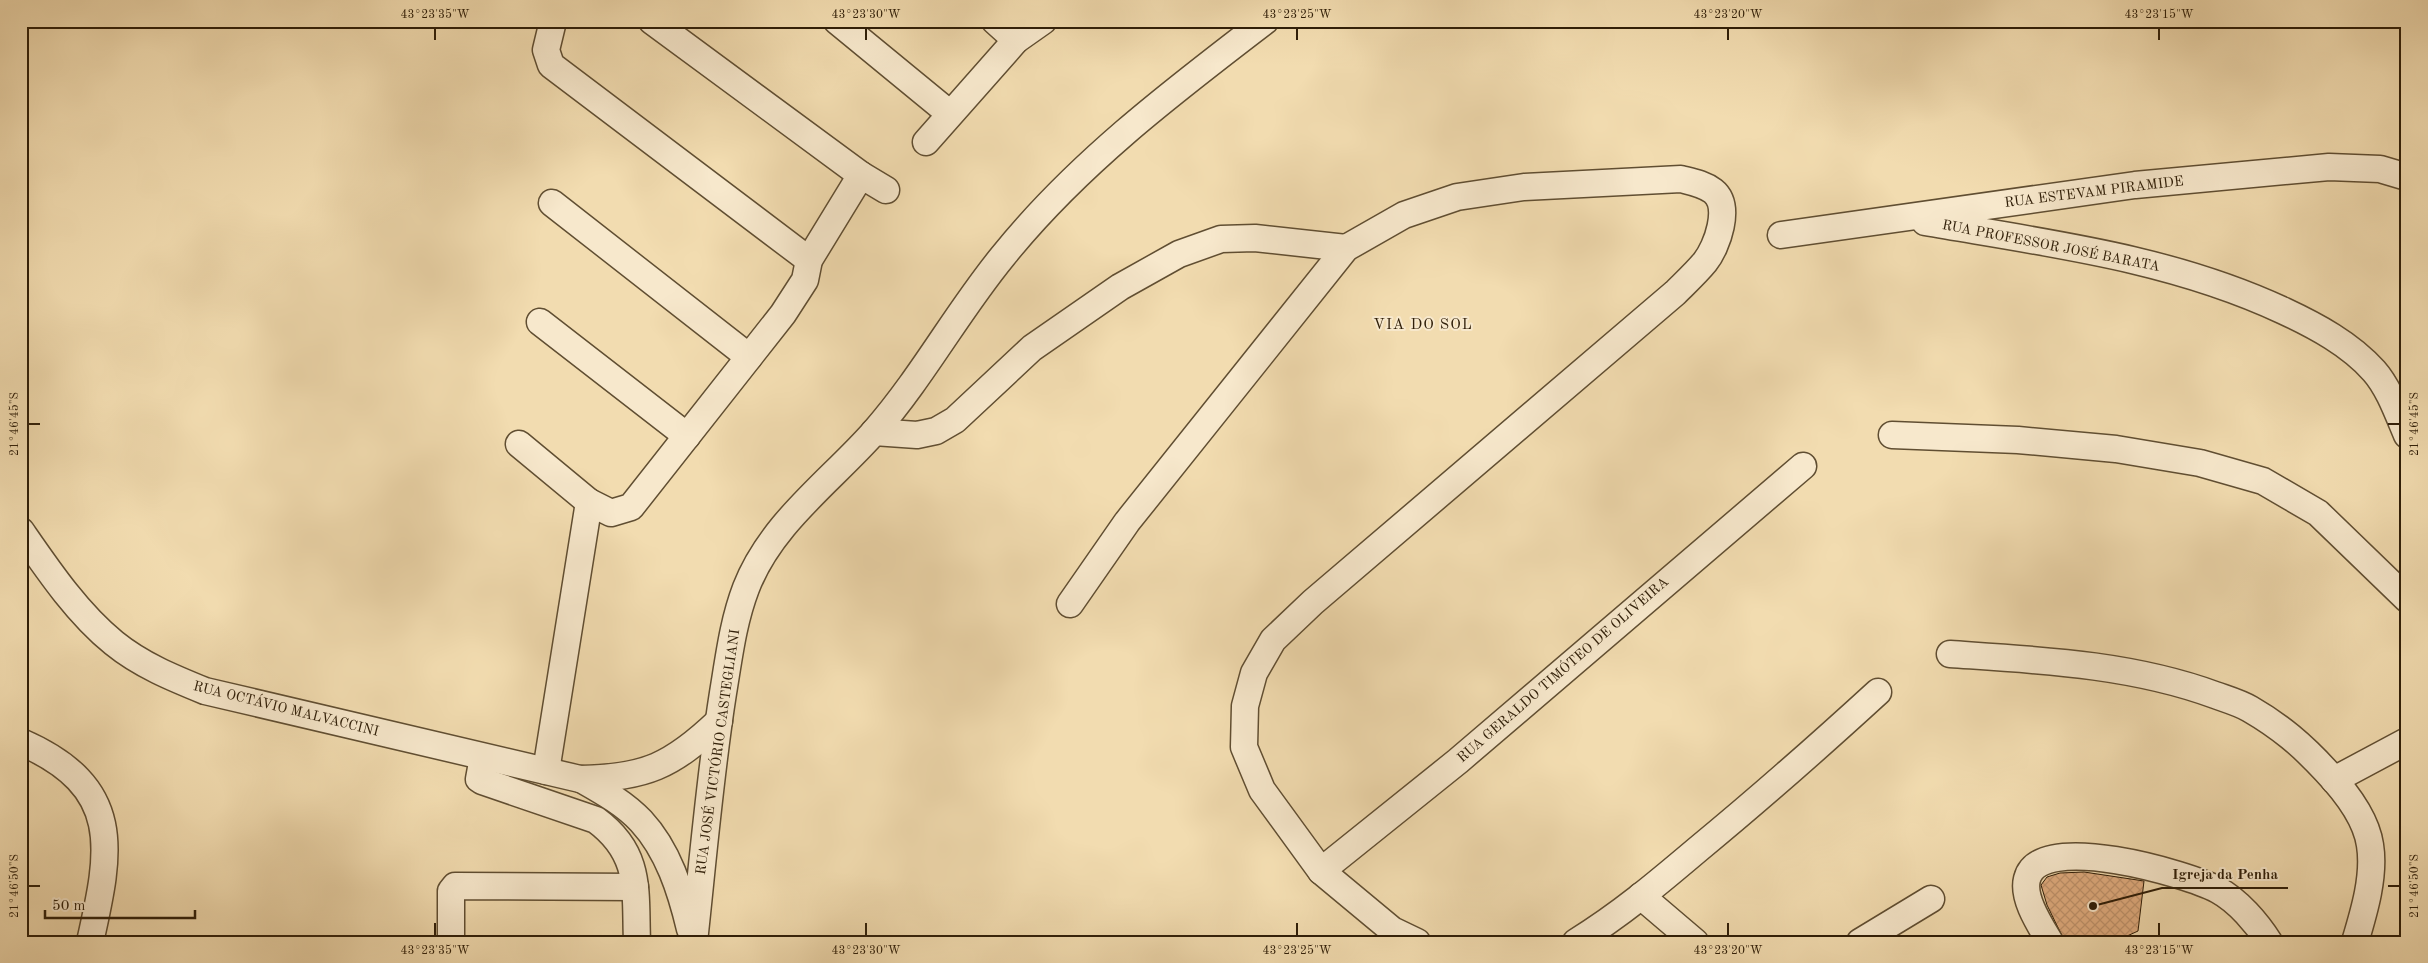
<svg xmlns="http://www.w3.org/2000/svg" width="2428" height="963" font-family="'Old Standard TT',serif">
<defs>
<pattern id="building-cross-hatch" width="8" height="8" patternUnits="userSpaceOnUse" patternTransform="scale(1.25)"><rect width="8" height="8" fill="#e0ad80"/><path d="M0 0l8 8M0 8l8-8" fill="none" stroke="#c0946d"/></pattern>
</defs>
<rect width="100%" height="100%" fill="#f2dcb0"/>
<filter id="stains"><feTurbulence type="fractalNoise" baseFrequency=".004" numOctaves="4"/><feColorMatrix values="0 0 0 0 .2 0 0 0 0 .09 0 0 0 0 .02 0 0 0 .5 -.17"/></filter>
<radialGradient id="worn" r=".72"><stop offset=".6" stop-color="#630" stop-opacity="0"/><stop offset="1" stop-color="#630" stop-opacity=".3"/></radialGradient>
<path fill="url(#building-cross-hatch)" stroke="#2f1e08" d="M 2084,872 L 2144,881 L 2138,931 L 2114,942 L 2065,942 L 2047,905 L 2041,885 L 2047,877 L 2060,873 Z"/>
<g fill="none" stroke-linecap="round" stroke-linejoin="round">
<g stroke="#604e32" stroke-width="29">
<g id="minor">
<path d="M 553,21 L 546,50 L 551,65 L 809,260"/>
<path d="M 652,21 L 861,175"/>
<path d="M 837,21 L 949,113"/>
<path d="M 995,21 L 1016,40"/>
<path d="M 926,142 L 1016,40 L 1043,21"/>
<path d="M 552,203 L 749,357"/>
<path d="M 1925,222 C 2047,243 2171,258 2284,311 C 2316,326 2350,344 2374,371 C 2389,388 2398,414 2407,435"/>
<path d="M 1781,235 L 2135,185 L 2329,167 L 2380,169 L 2407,177"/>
<path d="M 540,322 L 687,436"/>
<path d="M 874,432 L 917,435 L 936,431 L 955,420 L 1032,348 L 1120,287 L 1179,254 L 1221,239 L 1255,238 L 1346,248"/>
<path d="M 1892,435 L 2018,440 L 2116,449 L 2200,463 L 2263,481 L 2318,513 L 2407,599"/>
<path d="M 519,444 L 589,502"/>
<path d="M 21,531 C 48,570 77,613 114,643 C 141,665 173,678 205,691 L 580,779 C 645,778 672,766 719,721"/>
<path d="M 1070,604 L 1127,522 L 1346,248 L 1404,215 L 1457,197 L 1524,187 L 1681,179 C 1693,182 1704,184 1713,191 C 1732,206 1717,247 1705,262 C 1696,273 1685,283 1675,293 L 1313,602 L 1273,640 L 1254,673 L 1245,706 L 1244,747 L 1262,790 L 1321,871 L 1392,930 L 1417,942"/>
<path d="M 1950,654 C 2038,660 2131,664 2215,695 C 2226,699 2240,703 2250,709 C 2281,727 2302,745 2326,771 C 2344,790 2366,818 2370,845 C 2375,876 2364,912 2355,942"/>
<path d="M 21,742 C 124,787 111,849 90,942"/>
<path d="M 483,757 L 479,779 L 482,781 L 596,820 C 642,854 635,891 637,942"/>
<path d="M 546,771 L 589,502 L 611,513 L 631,507 L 783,314 L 805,280 L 809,260 L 861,175 L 886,190"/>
<path d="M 581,779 C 602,791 624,803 641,821 C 668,850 681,891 690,929"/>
<path d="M 2334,780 L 2407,741"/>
<path d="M 1321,871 L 1458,761 L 1803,466"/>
<path d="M 1641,896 L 1695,942"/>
<path d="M 451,942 L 451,891 L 455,886 L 635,887"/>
<path d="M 694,942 C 703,859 710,775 723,693 C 729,657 733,622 746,588 C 771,523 831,481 875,431 C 923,376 957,312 1003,256 C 1076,165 1172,92 1265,21"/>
<path d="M 1576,942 C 1620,915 1658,883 1697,850 C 1759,799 1819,746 1878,692"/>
<path d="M 1860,942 L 1931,899"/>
<path d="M 2050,942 C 2040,925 2022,898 2027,879 C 2039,830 2188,874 2218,890 C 2238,901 2257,923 2269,942"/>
</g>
</g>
<use href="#minor" stroke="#f7e8cc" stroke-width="26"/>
</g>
<path fill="none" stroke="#2f1e08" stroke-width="2" d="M 435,28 L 435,40M 866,28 L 866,40M 1297,28 L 1297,40M 1728,28 L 1728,40M 2159,28 L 2159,40M 28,424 L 40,424M 2388,424 L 2400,424M 28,886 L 40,886M 2388,886 L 2400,886M 435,923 L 435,936M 866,923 L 866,936M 1297,923 L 1297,936M 1728,923 L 1728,936M 2159,923 L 2159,936"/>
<g text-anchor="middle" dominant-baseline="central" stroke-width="4" stroke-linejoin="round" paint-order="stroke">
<g font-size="14" fill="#2f1e08" stroke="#f7e8cc">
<text transform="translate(2094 192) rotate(-7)">RUA ESTEVAM PIRAMIDE</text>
<text transform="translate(2051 246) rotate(11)">RUA PROFESSOR JOSÉ BARATA</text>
<text transform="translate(1563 670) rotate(-41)">RUA GERALDO TIMÓTEO DE OLIVEIRA</text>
<text transform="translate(286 709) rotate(14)">RUA OCTÁVIO MALVACCINI</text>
<text transform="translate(718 752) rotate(-82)">RUA JOSÉ VICTÓRIO CASTEGLIANI</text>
</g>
<g font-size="15" letter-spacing="1" fill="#2f1e08" stroke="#f7e8cc">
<text x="1423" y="325">VIA DO SOL</text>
</g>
</g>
<path fill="none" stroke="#2f1e08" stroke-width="2" d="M2093 906L2162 888H2288"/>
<circle fill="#2f1e08" stroke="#f7e8cc" stroke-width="2" cx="2093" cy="906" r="5"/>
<g font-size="15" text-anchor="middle" font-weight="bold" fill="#2f1e08" stroke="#f7e8cc" stroke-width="4" stroke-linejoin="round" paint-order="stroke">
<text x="2225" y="879">Igreja da Penha</text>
</g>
<rect width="2428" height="963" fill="none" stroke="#f2dcb0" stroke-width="55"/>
<path d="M45 910v8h150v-8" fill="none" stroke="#2f1e08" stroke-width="2.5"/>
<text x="52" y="910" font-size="15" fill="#2f1e08" stroke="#f7e8cc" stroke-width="4" paint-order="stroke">50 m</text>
<rect x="28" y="28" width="2372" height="908" fill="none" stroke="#2f1e08" stroke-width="2"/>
<g font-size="12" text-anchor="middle" fill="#2f1e08">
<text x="435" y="18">43°23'35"W</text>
<text x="866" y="18">43°23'30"W</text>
<text x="1297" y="18">43°23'25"W</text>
<text x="1728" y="18">43°23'20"W</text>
<text x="2159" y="18">43°23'15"W</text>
<text transform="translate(14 424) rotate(-90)" y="4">21°46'45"S</text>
<text transform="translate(2414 424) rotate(-90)" y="4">21°46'45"S</text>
<text transform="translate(14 886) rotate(-90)" y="4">21°46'50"S</text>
<text transform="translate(2414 886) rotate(-90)" y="4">21°46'50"S</text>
<text x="435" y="954">43°23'35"W</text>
<text x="866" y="954">43°23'30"W</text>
<text x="1297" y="954">43°23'25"W</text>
<text x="1728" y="954">43°23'20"W</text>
<text x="2159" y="954">43°23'15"W</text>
</g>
<rect width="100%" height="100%" filter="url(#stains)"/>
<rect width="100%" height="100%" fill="url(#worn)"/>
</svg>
